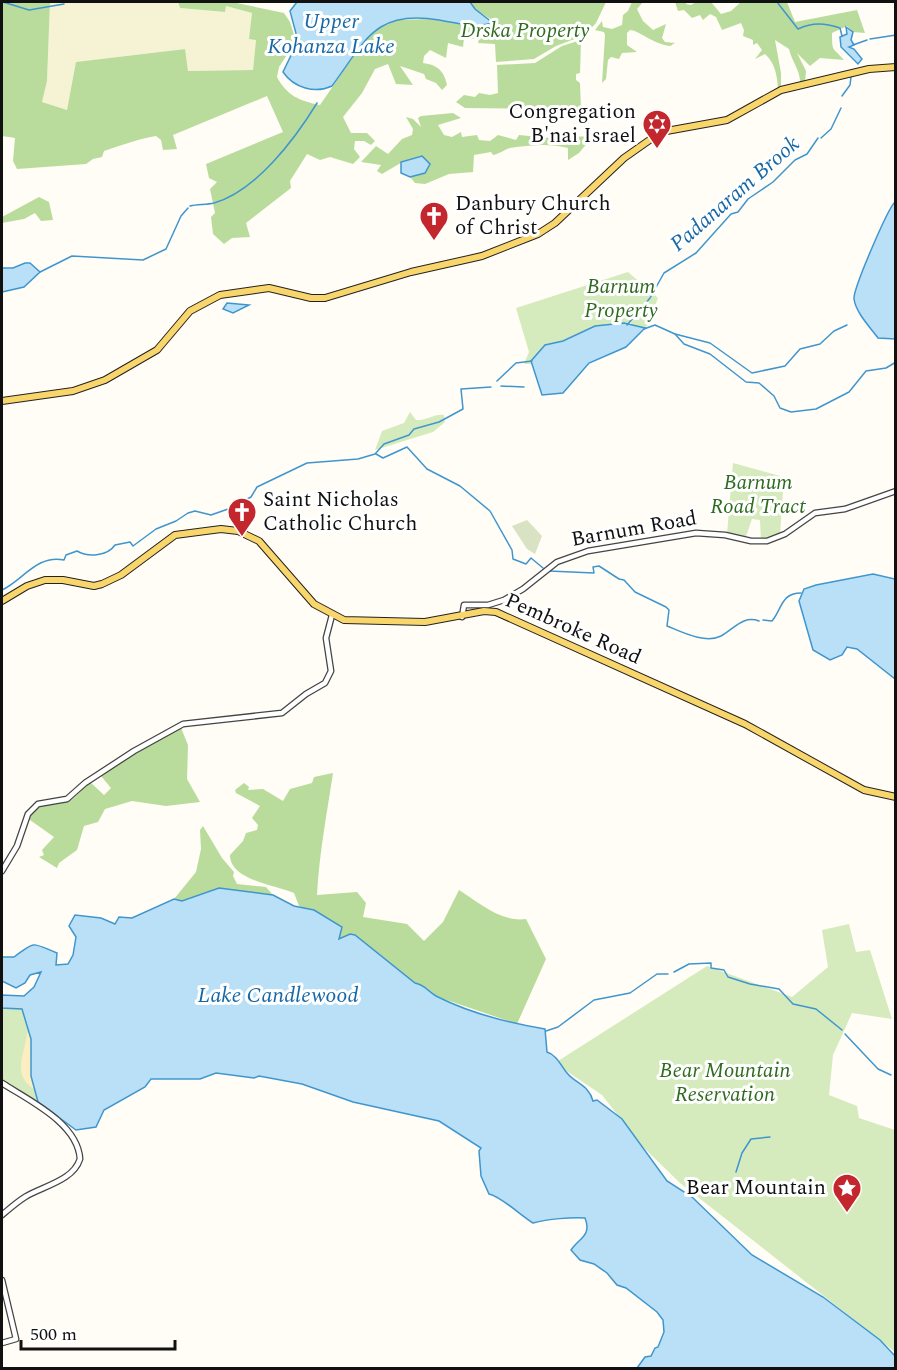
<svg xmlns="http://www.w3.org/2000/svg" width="897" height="1370" font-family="Spectral,serif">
<rect width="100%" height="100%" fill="#fffdf5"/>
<path fill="#f6f3d4" d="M 50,2 L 178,2 L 180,8 L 225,12 L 226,6 L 252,13 L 256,40 L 253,70 L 188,71 L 184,49 L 77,62 L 67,110 L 42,102 L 47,81 Z"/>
<g fill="#d5ebbd">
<path d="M 628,272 L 658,298 L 646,329 L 636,328 L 630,322 L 541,351 L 531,364 L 524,364 L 529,352 L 516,308 Z"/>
<path d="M 410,412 L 416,420 C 426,421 435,413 444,415 L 445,422 L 433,432 L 375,450 L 382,431 L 404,423 Z"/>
<path d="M 733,463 L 784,477 L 780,535 L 761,542 L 760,520 L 752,519 L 745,539 L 727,534 Z"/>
<path d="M 849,924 L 856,952 L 870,950 L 892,1019 L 852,1013 L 833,1055 L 829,1095 L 857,1106 L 859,1118 L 895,1130 L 895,1352 L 680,1183 L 642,1146 L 602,1095 L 565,1070 L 558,1061 L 707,966 L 792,997 L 828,967 L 822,930 Z"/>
<path d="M 2,1008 L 22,1008 L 31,1039 L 34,1089 L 37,1098 L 35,1103 L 2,1081 Z"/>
</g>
<g fill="#b9dc9c">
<path d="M 2,2 L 50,2 L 47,81 L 42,102 L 67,110 L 76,62 L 185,49 L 188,71 L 253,70 L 256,40 L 249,39 L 252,13 L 226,6 L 225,12 L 180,8 L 178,2 L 232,2 L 284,13 L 290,22 L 296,41 L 279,67 L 277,77 C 287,96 300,101 320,105 L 362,44 L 382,24 L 390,20 L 430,19 L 489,25 L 492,20 L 475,9 L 470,2 L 606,2 L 596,23 L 585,35 L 556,46 L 534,59 L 496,62 L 495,44 L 478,43 L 479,39 L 464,38 L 463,47 L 448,43 L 446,58 L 430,50 L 424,56 L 423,63 C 438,65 444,71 447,85 L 442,90 L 436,83 L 426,79 L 424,74 L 400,66 L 413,85 L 396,84 L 388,64 L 375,69 L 362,93 L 343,117 L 351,133 L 367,133 L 375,141 L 371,145 L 364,141 L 355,141 L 354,149 L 360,157 L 353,164 L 330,157 L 320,160 L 307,154 L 290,181 L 291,188 L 246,223 L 250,237 L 232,238 L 224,244 L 213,234 L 211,217 L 215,213 L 210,189 L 217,182 L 209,178 L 206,164 L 283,132 L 267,96 L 173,135 L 177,149 L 163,150 L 161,140 L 156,136 C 138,139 122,145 104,151 L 102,157 L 93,159 L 86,164 L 17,169 L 13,161 L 15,138 L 2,136 Z"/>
<path d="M 632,2 L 643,2 L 637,9 L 643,21 L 653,30 L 666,24 L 662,38 L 665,42 L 675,43 L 670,46 C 653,44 638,30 630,30 L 627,33 L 627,45 L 637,52 L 622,53 L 619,59 L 611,57 L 608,60 L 606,79 L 602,83 L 605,35 L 604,32 L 595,30 L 602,21 L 603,27 L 612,29 L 622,25 L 623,15 L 628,11 Z"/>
<path d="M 675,2 L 687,2 L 686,4 L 691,5 L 696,2 L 711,2 L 721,14 L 731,11 L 741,2 L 787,2 L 795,22 L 857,10 L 865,33 L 853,32 L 847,26 L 832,33 C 832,53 833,47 844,60 L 820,58 L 810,66 L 797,53 L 806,71 L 805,82 L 800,84 C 801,71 792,62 789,49 L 775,40 L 781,73 L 781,88 L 778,88 C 777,75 775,63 765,54 L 755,59 L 762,50 L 757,43 L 753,45 L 753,40 L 743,36 L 744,30 L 741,23 L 722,30 L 716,17 L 710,14 L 703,20 L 700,15 L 692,18 L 684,10 L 678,11 Z"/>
<path d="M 581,40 L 580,73 L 576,74 L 576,80 L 580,83 L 581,109 L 465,108 L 456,102 L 464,95 L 475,97 L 479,93 L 490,95 L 498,93 L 497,65 L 535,63 L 562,46 Z"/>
<path d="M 453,113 L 461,118 L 438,125 L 444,135 L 452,137 L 461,132 L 462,137 L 477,135 L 479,140 L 490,141 L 498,135 L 516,140 L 519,135 L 549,138 L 593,136 L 579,153 L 568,160 L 568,148 C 551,143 529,145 510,148 C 504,150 499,154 493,155 L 491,152 L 474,155 L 473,172 L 449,174 L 425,184 L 415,183 L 410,177 L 425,173 L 422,156 L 404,161 L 382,174 L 377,171 L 381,165 L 361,162 L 376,146 L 388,154 L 402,139 L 412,135 L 413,129 L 406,117 L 413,119 L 421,127 L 418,118 L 421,116 Z"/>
<path d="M 39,197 L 49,202 L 53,220 L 41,221 L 35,213 L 24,219 L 2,223 L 2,217 Z"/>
<path d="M 181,728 L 188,745 L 187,779 L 200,802 L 166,806 L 132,801 L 105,809 L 98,822 L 84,826 L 77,850 L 59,863 L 57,868 L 39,857 L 44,855 L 42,850 L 54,837 L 30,820 C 30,799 56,807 69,801 C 77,797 83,788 90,782 L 104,795 L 111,788 L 101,776 L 135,752 Z"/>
<path d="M 333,773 C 327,813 319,854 317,895 L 357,892 L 366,903 L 363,917 L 407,924 L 424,941 L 443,922 L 459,890 C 478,902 502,923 526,919 L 546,959 L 517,1024 L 438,997 L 427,988 L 415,984 L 339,939 L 342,927 L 299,906 L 294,893 C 275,885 230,880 230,855 L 243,841 L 246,833 L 257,830 L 258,825 L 252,818 L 260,806 L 236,793 L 235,790 L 244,783 L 249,787 L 248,790 L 263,789 L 283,801 L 290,789 L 312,783 L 314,777 Z"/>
<path d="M 203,826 L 222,858 L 234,872 L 233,876 L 237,884 L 266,887 L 273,895 L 219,888 L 182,901 L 174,899 L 196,872 L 201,849 L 200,830 Z"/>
</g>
<path fill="#fbeec1" d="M 30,1032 L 34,1089 C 11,1074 25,1055 27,1033 Z"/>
<path fill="#d9e3c4" d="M 527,520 L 542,536 L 535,554 L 527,549 L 512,526 Z"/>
<g fill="#b9e0f7" stroke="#3f96cf" stroke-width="1.5">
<path d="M 297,2 L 470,2 L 475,9 L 493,23 C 477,28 456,23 439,20 C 374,9 365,42 332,86 C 315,94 294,88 283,72 L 298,41 L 290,11 Z"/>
<path d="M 846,27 L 853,32 L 851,40 L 854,45 L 849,47 L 854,49 L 862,59 L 858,64 L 841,47 L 840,37 L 847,34 Z"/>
<path d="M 422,156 L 430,164 L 425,173 L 410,177 L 401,173 L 401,162 Z"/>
<path d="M 895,202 L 895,339 L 878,338 C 870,327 856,313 854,299 C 853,289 888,208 895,202 Z"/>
<path d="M 25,263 L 30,263 L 40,272 L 24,287 L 2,292 L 2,268 L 13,268 Z"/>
<path d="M 227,303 L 249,305 L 233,313 L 223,309 Z"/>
<path d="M 624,323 L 645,328 L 626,347 L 589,363 L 563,393 L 542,395 L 531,361 L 545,345 L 563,341 L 595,326 Z"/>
<path d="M 873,574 L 895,579 L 895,679 L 857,649 L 847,647 L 842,655 L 830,660 L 813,650 L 799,601 L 804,589 L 816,585 Z"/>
<path d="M 219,888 L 273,895 L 294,906 L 314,910 L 342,927 L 339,939 L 350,934 L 355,935 L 415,983 C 426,985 429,993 438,997 C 472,1014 509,1023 545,1029 L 547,1052 C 557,1055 561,1066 567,1073 C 576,1084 589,1085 593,1101 L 597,1100 L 622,1119 L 667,1181 L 692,1197 L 752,1255 L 823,1297 L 880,1340 L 895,1356 L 895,1368 L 637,1368 L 645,1357 L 651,1356 L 655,1348 L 658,1347 L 664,1332 L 663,1320 L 657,1312 L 626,1288 L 617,1285 L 607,1273 L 594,1264 L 580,1260 L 571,1250 C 579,1238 592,1236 585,1218 C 571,1217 548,1219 533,1223 C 520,1215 502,1197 489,1194 L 481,1176 L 479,1151 L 481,1148 L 439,1121 L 353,1102 L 302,1084 L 259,1076 L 254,1078 L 216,1073 L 200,1079 L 151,1079 L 145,1087 L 104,1110 L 96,1127 L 76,1130 L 38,1102 L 31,1076 L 31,1039 L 22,1009 L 2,1008 L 2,995 L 24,996 L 34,987 L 41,972 L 30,975 L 25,983 L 16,988 L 2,981 L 2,957 L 14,957 C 36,941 30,942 57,953 L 56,965 L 68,964 L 73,955 L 76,937 L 69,926 L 75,915 L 101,918 L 115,924 L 119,917 L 132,918 L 174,899 L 182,901 Z"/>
</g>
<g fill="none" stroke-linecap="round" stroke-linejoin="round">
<g stroke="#3f96cf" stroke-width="1.5">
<path d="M 3,2 L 29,10 L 64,4"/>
<path d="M 777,2 L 798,29 C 813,22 825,23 840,28 L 842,36"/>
<path d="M 490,24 L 499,28"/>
<path d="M 870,39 L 896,35"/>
<path d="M 853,45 L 867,40"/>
<path d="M 842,96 L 850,85 L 851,77"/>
<path d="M 821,138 L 831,129 L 841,108"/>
<path d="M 190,206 C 198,204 206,205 214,203 C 256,191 295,139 317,103"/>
<path d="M 40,272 L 72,256 L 143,260 L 166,249 L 181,216 L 188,208"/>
<path d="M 627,325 L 650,298 L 664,273 L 696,253 L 731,214 L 738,212 L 748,199 L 773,182 L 795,160 L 807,154 L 818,138"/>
<path d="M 644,329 L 655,325 L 675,334 L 710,343 L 752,373 L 785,366 L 800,349 L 820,344 L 834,331 L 847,325"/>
<path d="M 675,334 L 684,344 L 710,354 L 746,382 L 759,383 L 774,396 L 780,408 L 791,412 L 816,409 L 849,392 L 866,371 L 886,368 L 896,362"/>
<path d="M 497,381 L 516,363 L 532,361"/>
<path d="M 501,386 L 524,387"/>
<path d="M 376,454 L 383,458 L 407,447 L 427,469 L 460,486 L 490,511 L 512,550 L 513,559 L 526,564 L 531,558 L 543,568"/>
<path d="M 549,571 L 594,573 L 593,567 L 599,566 L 619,579 L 624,580 L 635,592 L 666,607 L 669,610 L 667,626 C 682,632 705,644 721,636 C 734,629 743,615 759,621"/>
<path d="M 2,590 C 22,581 37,554 64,560 L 66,555 L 77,551 C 87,557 107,557 115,545 L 130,542 L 133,546 L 156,529 L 176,521 L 188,513 L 195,511 L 211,515 L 228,509 L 251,497 L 257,487 L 307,463 L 358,459 L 375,454 L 384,444 L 409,435 L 414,429 L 439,422 L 463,409 L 461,389 L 491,387"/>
<path d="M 763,620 L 772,621 C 782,609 781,593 801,593"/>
<path d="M 674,972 L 689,964 L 711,963 L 711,968 L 724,970 L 728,977 L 750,984 L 779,989 L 793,1004 L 816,1009 L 842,1030"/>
<path d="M 546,1031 L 558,1027 L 594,1000 L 630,993 L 657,974 L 668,974"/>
<path d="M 845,1034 L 878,1069 L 891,1075"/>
<path d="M 736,1172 L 742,1153 L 751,1139 L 770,1137"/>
</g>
<g stroke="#444" stroke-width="7">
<g id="minor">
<path d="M 462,617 L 464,605 L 488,605 L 504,600 L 523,589 L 557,562 L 588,551 L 696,533 L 725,535 L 751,541 L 767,541 L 785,534 L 815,513 L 845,509 L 896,491"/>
<path d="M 2,871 L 17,846 L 28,814 L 38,804 L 67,799 L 85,783 L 134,751 L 183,724 L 282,713 L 306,694 L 325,683 L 331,671 L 326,638 L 332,615"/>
<path d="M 2,1083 C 28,1100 78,1123 80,1159 C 73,1181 43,1186 25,1197 C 17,1202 9,1209 2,1215"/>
<path d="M 2,1280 L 16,1339 L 2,1343"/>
</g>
</g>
<g stroke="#222" stroke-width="8">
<g id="major">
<path d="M 2,401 L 73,391 L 105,380 L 157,350 L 190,311 L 220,295 L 269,288 L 311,298 L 325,298 L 411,272 L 482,256 L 538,234 L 555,223 L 624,158 L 661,132 L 727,120 L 781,90 L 869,69 L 896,67"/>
<path d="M 2,601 L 27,586 L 45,580 L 63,580 L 94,586 L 102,584 L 121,575 L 175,535 L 221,529 L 238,531 L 259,541 L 314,604 L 344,620 L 425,622 L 484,611 L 496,612 L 745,724 L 864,790 L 896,797"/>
</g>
</g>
<use href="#minor" stroke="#fff" stroke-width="4.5"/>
<use href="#major" stroke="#f9d66b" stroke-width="6"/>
</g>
<defs>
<g id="synagogue-pin" transform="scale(1.5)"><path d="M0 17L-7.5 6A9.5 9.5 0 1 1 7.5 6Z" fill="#c4262e" stroke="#fff"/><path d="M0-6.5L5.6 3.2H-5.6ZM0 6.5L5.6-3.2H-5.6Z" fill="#fff"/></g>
<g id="church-pin" transform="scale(1.5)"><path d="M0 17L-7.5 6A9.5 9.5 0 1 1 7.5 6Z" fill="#c4262e" stroke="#fff"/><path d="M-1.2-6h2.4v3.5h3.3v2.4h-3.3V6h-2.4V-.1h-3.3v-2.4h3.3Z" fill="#fff"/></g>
<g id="sight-pin" transform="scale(1.5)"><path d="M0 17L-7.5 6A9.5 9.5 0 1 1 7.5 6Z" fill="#c4262e" stroke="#fff"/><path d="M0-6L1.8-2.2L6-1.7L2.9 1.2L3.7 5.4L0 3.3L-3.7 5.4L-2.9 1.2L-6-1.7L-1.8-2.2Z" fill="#fff"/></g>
</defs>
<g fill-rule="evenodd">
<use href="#synagogue-pin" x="657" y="124"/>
<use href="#church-pin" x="434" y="216"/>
<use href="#church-pin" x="242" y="512"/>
<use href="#sight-pin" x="847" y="1188"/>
</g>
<g text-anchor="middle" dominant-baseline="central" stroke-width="6" stroke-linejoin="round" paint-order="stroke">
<g font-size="21" font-style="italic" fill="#2f6b1f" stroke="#fff">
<text x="525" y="31">Drska Property</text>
<text x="621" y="287">Barnum<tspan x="621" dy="24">Property</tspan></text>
<text x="758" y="483">Barnum<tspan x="758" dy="24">Road Tract</tspan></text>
<text x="725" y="1071">Bear Mountain<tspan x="725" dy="24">Reservation</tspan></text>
</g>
<g font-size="21" fill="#111" stroke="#fff" text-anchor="end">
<text x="636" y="112">Congregation<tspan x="636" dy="24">B'nai Israel</tspan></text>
<text x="455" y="204" text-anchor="start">Danbury Church<tspan x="455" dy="24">of Christ</tspan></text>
<text x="263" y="500" text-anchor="start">Saint Nicholas<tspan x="263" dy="24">Catholic Church</tspan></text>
<text x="826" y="1188">Bear Mountain</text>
</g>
<g font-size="21" fill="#111" stroke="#fff">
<text transform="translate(634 529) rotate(-10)">Barnum Road</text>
<text transform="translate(573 629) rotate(24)">Pembroke Road</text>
</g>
<g font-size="22" font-style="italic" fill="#1768a6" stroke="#fff">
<text x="331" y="21">Upper<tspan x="331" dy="25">Kohanza Lake</tspan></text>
<text transform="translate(735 194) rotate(-41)">Padanaram Brook</text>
<text x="278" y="995">Lake Candlewood</text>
</g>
</g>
<rect width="897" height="1370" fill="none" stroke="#111111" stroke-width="6"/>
<path d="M21 1340v9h154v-9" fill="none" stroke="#111111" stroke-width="3"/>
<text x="30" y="1340" font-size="18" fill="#111111" stroke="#ffffff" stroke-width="4.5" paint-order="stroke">500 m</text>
</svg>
